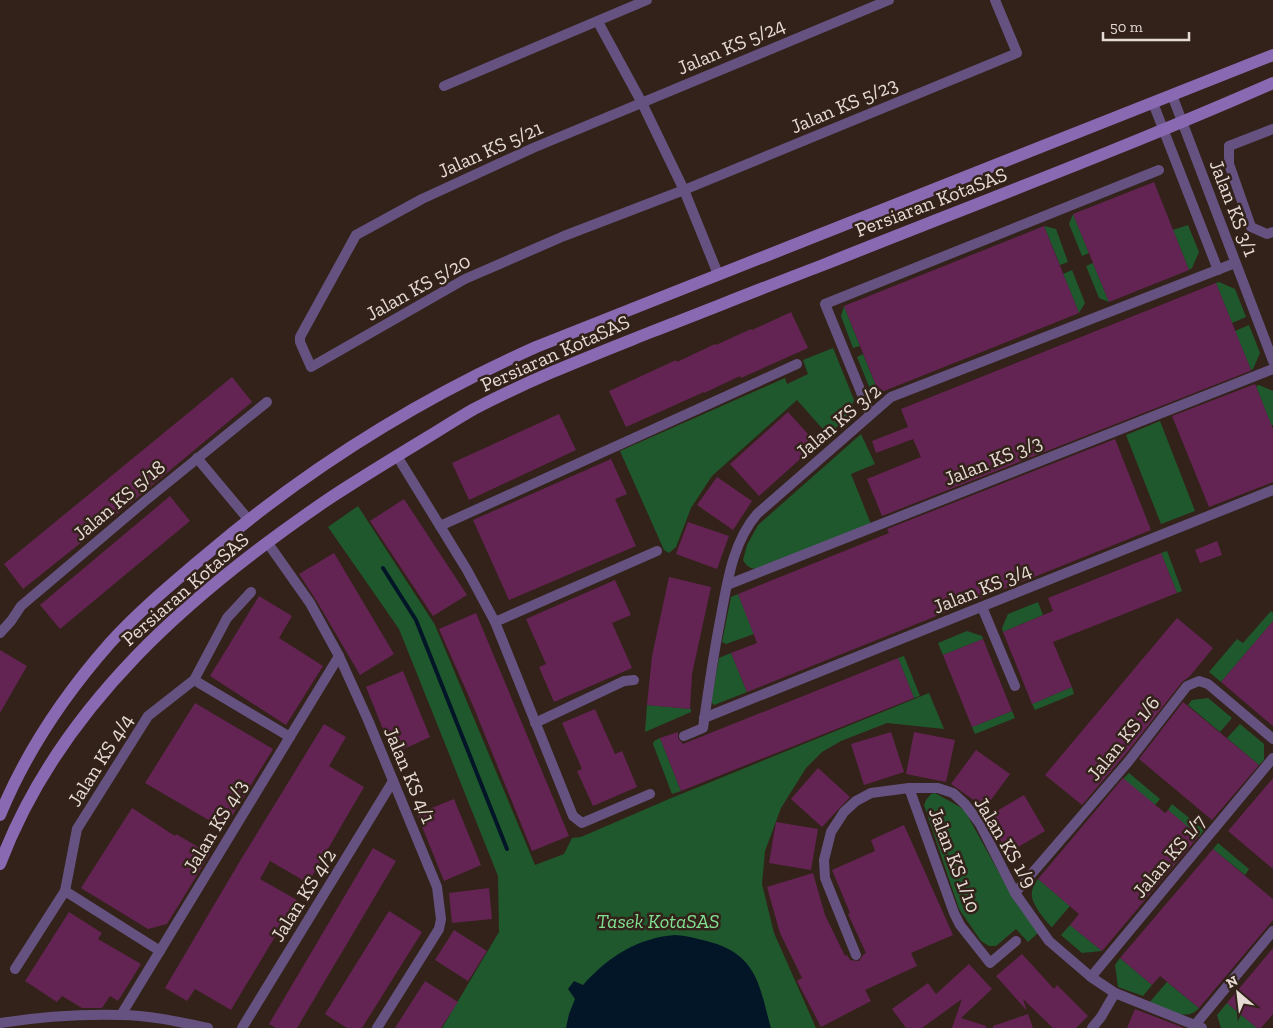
<svg xmlns="http://www.w3.org/2000/svg" width="1273" height="1028" font-family="'Zilla Slab',serif">
<rect width="100%" height="100%" fill="#322219"/>
<g fill="#20582d">
<path d="M 1073,214 L 1089,253 L 1082,256 L 1069,224 Z"/>
<path d="M 1188,225 L 1199,252 L 1192,268 L 1189,270 L 1173,230 Z"/>
<path d="M 1044,226 L 1056,229 L 1068,262 L 1060,265 Z"/>
<path d="M 1093,263 L 1109,302 L 1099,298 L 1086,266 Z"/>
<path d="M 1072,270 L 1085,303 L 1079,313 L 1063,274 Z"/>
<path d="M 1219,282 L 1235,289 L 1246,317 L 1232,323 L 1216,283 Z"/>
<path d="M 844,306 L 860,346 L 853,348 L 841,316 Z"/>
<path d="M 1249,325 L 1260,353 L 1253,369 L 1251,370 L 1235,331 Z"/>
<path d="M 833,348 L 854,400 L 849,416 L 828,435 L 797,400 L 712,476 L 691,508 L 676,547 L 669,553 L 664,550 L 620,451 L 785,378 L 787,384 L 808,374 L 803,360 Z"/>
<path d="M 863,354 L 879,393 L 870,389 L 857,357 Z"/>
<path d="M 1259,385 L 1273,391 L 1273,425 L 1271,425 L 1256,386 Z"/>
<path d="M 1160,421 L 1195,511 L 1161,524 L 1126,435 Z"/>
<path d="M 861,434 L 875,464 L 851,474 L 871,524 L 757,569 C 751,569 746,566 743,560 L 747,545 L 758,525 Z"/>
<path d="M 358,506 L 435,625 L 535,865 L 564,854 L 572,838 L 581,837 L 669,799 L 929,693 L 944,729 L 887,723 L 841,741 L 822,752 L 806,768 L 781,808 L 765,851 L 762,884 L 774,933 L 816,1028 L 442,1028 L 499,932 L 498,876 L 399,629 L 328,527 Z"/>
<path d="M 1167,551 L 1182,591 L 1177,593 L 1161,553 Z"/>
<path d="M 738,594 L 754,634 L 726,644 L 722,642 L 731,597 Z"/>
<path d="M 1038,602 L 1043,615 L 1003,632 L 1002,628 L 1008,614 Z"/>
<path d="M 1271,611 L 1273,613 L 1273,621 L 1221,682 L 1209,672 L 1237,639 L 1243,643 Z"/>
<path d="M 967,631 L 982,636 L 983,639 L 943,655 L 938,643 Z"/>
<path d="M 731,653 L 747,692 L 714,705 L 711,702 L 719,658 Z"/>
<path d="M 904,656 L 920,696 L 914,698 L 898,658 Z"/>
<path d="M 1072,687 L 1074,694 L 1035,710 L 1032,704 Z"/>
<path d="M 1208,698 L 1232,718 L 1220,732 L 1188,705 L 1192,700 Z"/>
<path d="M 647,705 L 691,709 L 691,712 L 645,732 Z"/>
<path d="M 1012,711 L 1015,718 L 975,734 L 972,727 Z"/>
<path d="M 1240,724 L 1264,744 L 1264,760 L 1259,765 L 1227,738 Z"/>
<path d="M 660,738 L 681,791 L 672,794 L 653,744 L 654,741 Z"/>
<path d="M 1129,773 L 1160,799 L 1155,805 L 1123,779 Z"/>
<path d="M 935,793 L 960,807 L 965,811 L 1008,889 L 1038,933 L 1028,942 L 1016,929 L 996,946 L 989,946 L 981,941 L 959,909 L 924,805 L 926,800 L 931,794 Z"/>
<path d="M 1172,804 L 1204,830 L 1199,837 L 1168,810 Z"/>
<path d="M 1218,843 L 1249,869 L 1245,875 L 1213,849 Z"/>
<path d="M 1038,879 L 1070,906 L 1052,927 C 1046,922 1033,905 1032,897 C 1031,890 1034,884 1038,879 Z"/>
<path d="M 1070,925 L 1102,951 L 1082,953 L 1061,935 Z"/>
<path d="M 1120,958 L 1152,985 L 1143,996 L 1118,987 L 1115,965 Z"/>
<path d="M 1167,982 L 1199,1008 C 1187,1023 1163,1008 1149,1003 Z"/>
<path d="M 1227,1003 L 1257,1028 L 1221,1028 L 1217,1015 Z"/>
</g>
<path fill="#021627" d="M 675,935 C 690,936 703,940 717,944 C 759,959 760,990 771,1028 L 566,1028 L 569,1014 L 575,999 L 568,989 L 574,981 L 583,985 C 608,957 637,938 675,935 Z"/>
<g fill="none" stroke-linecap="round" stroke-linejoin="round">
<path stroke="#021627" stroke-width="4" d="M 383,568 L 416,620 L 507,849"/>
</g>
<g fill="#642453">
<path d="M 1154,182 L 1189,270 L 1109,302 L 1073,214 Z"/>
<path d="M 1044,226 L 1079,313 L 879,393 L 844,306 Z"/>
<path d="M 1216,283 L 1251,370 L 1250,371 L 882,516 L 867,479 L 921,457 L 913,439 L 876,453 L 872,441 L 908,427 L 901,409 Z"/>
<path d="M 791,312 L 808,348 L 741,378 L 740,376 L 704,393 L 704,392 L 626,427 L 609,391 L 676,360 L 677,362 L 715,344 L 716,345 L 751,329 L 752,330 Z"/>
<path d="M 232,377 L 252,402 L 132,502 L 23,589 L 4,564 Z"/>
<path d="M 1255,384 L 1273,429 L 1273,482 L 1209,507 L 1172,416 Z"/>
<path d="M 788,412 L 817,444 L 759,496 L 730,464 Z"/>
<path d="M 559,414 L 576,450 L 469,500 L 452,463 Z"/>
<path d="M 1115,439 L 1151,530 L 747,692 L 731,653 L 757,643 L 738,594 L 889,533 L 887,529 Z"/>
<path d="M 611,459 L 627,494 L 615,499 L 636,546 L 509,600 L 473,520 Z"/>
<path d="M 717,477 L 752,501 L 733,530 L 697,505 Z"/>
<path d="M 170,496 L 190,521 L 60,629 L 40,605 Z"/>
<path d="M 404,499 L 467,595 L 433,616 L 370,521 Z"/>
<path d="M 688,522 L 729,536 L 717,569 L 676,554 Z"/>
<path d="M 1217,541 L 1222,555 L 1200,563 L 1195,550 Z"/>
<path d="M 334,553 L 394,654 L 360,675 L 316,600 L 299,574 Z"/>
<path d="M 1161,553 L 1177,593 L 1053,642 L 1072,687 L 1032,704 L 1003,632 L 1053,611 L 1048,598 Z"/>
<path d="M 669,577 L 711,587 L 692,674 L 690,709 L 647,705 L 652,656 Z"/>
<path d="M 615,580 L 631,615 L 612,623 L 632,668 L 554,702 L 539,667 L 546,664 L 526,619 Z"/>
<path d="M 259,596 L 292,616 L 279,638 L 323,666 L 286,725 L 210,676 Z"/>
<path d="M 476,613 L 569,836 L 532,851 L 474,708 L 439,629 Z"/>
<path d="M 1177,618 L 1213,648 L 1190,676 L 1182,682 L 1129,750 L 1082,805 L 1045,775 Z"/>
<path d="M 1273,621 L 1273,726 L 1221,682 Z"/>
<path d="M 983,639 L 1012,711 L 972,727 L 943,655 Z"/>
<path d="M 0,650 L 27,666 L 0,713 Z"/>
<path d="M 898,658 L 914,698 L 681,791 L 660,738 L 678,732 L 678,738 L 683,744 Z"/>
<path d="M 403,671 L 430,737 L 393,754 L 366,687 Z"/>
<path d="M 1183,702 L 1259,765 L 1212,820 L 1139,759 Z"/>
<path d="M 195,703 L 273,749 L 224,829 L 145,783 Z"/>
<path d="M 595,709 L 615,754 L 622,751 L 637,787 L 593,806 L 577,771 L 582,769 L 562,723 Z"/>
<path d="M 324,724 L 346,737 L 329,766 L 364,787 L 308,883 L 270,861 L 260,879 L 297,900 L 231,1010 L 195,989 L 187,1001 L 165,988 L 240,861 Z"/>
<path d="M 891,732 L 904,772 L 864,785 L 851,744 Z"/>
<path d="M 914,732 L 955,740 L 946,782 L 906,774 Z"/>
<path d="M 976,750 L 1010,774 L 985,808 L 951,784 Z"/>
<path d="M 818,768 L 850,797 L 822,827 L 791,799 Z"/>
<path d="M 1123,778 L 1165,813 L 1168,810 L 1199,836 L 1102,951 L 1070,925 L 1079,914 L 1038,879 Z"/>
<path d="M 1273,778 L 1273,869 L 1228,831 Z"/>
<path d="M 1024,795 L 1045,831 L 1008,853 L 987,817 Z"/>
<path d="M 454,799 L 481,865 L 444,881 L 417,814 Z"/>
<path d="M 132,808 L 175,836 L 176,834 L 210,854 L 167,924 L 148,929 L 81,888 Z"/>
<path d="M 776,822 L 818,829 L 811,870 L 769,863 Z"/>
<path d="M 904,825 L 953,935 L 911,953 L 917,966 L 865,990 L 871,1001 L 821,1027 L 797,981 L 802,978 L 780,933 L 767,887 L 813,873 L 825,915 L 845,956 L 847,955 L 850,960 L 859,961 L 863,955 L 866,953 L 848,914 L 850,913 L 832,870 L 875,851 L 871,840 Z"/>
<path d="M 373,848 L 396,861 L 297,1028 L 276,1028 L 269,1024 Z"/>
<path d="M 1213,849 L 1273,899 L 1273,920 L 1199,1008 L 1160,976 L 1152,985 L 1120,958 Z"/>
<path d="M 489,888 L 492,919 L 452,923 L 449,893 Z"/>
<path d="M 389,911 L 422,932 L 362,1028 L 347,1028 L 325,1014 Z"/>
<path d="M 69,912 L 102,933 L 98,939 L 141,964 L 118,1001 L 110,996 L 102,1008 L 82,1008 L 62,996 L 57,1002 L 25,981 Z"/>
<path d="M 454,930 L 487,951 L 468,981 L 435,960 Z"/>
<path d="M 1273,948 L 1273,1014 L 1261,1028 L 1257,1028 L 1227,1003 Z"/>
<path d="M 1022,954 L 1054,989 L 1057,985 L 1088,1016 L 1076,1028 L 1053,1028 L 1023,999 L 1027,1011 L 996,976 Z"/>
<path d="M 969,964 L 992,989 L 961,1018 L 986,1026 L 986,1028 L 952,1028 L 962,999 L 922,1028 L 906,1028 L 892,1009 L 928,983 L 936,994 Z"/>
<path d="M 425,981 L 458,1002 L 441,1028 L 395,1028 Z"/>
<path d="M 1135,1009 L 1184,1028 L 1127,1028 Z"/>
<path d="M 1028,1014 L 1033,1028 L 993,1028 L 993,1026 Z"/>
</g>
<g fill="none" stroke-linecap="round" stroke-linejoin="round">
<g stroke="#665280" stroke-width="10">
<path d="M 889,0 L 533,148 L 422,199 L 356,235 L 300,337 L 300,342 L 311,367 L 465,279 L 564,236 L 684,190 L 1017,53 L 995,0"/>
<path d="M 598,22 L 642,103 L 684,190 L 718,274"/>
<path d="M 444,86 L 647,0"/>
<path d="M 1172,95 L 1273,361"/>
<path d="M 1153,103 L 1218,270"/>
<path d="M 1273,129 L 1229,146 L 1229,164 L 1251,227 L 1267,234 L 1273,232"/>
<path d="M 870,414 L 825,304 L 1159,170"/>
<path d="M 397,456 L 467,570 L 495,622 L 573,816 L 582,823 L 650,794"/>
<path d="M 197,458 L 248,519"/>
<path d="M 440,526 L 797,364"/>
<path d="M 267,542 L 310,603 L 339,656 L 368,720 L 437,887 L 441,919 L 439,929 L 377,1028"/>
<path d="M 727,585 L 1273,369"/>
<path d="M 982,607 L 1015,686"/>
<path d="M 495,622 L 657,551"/>
<path d="M 0,633 L 11,621 L 21,606 L 145,501 L 267,402"/>
<path d="M 194,680 L 290,737"/>
<path d="M 704,718 L 1273,490"/>
<path d="M 535,723 L 624,681 L 634,680"/>
<path d="M 684,736 L 703,728 C 708,692 713,657 720,621 C 727,584 732,543 757,514 L 891,397 L 1235,263"/>
<path d="M 909,788 L 954,913 L 960,925 L 990,963 L 1016,941"/>
<path d="M 65,891 L 160,951"/>
<path d="M 1015,893 L 1128,762 L 1187,686 L 1199,681 L 1208,684 L 1273,739"/>
<path d="M 856,955 L 825,878 L 824,860 L 831,832 L 844,812 L 856,801 L 871,793 L 909,788 L 938,788 L 953,793 L 965,804 L 980,824 L 1015,893 L 1049,941 L 1091,977 L 1115,993 L 1202,1028"/>
<path d="M 15,969 L 65,891 L 77,829 L 148,716 L 194,680 L 227,618 L 251,592"/>
<path d="M 1091,977 L 1273,758"/>
<path d="M 121,1015 L 339,656"/>
<path d="M 0,1023 C 39,1017 80,1014 120,1015 C 149,1015 180,1022 208,1028"/>
<path d="M 1195,1025 L 1273,931"/>
<path d="M 242,1028 L 393,781"/>
<path d="M 1092,1028 L 1101,1017 L 1115,993"/>
</g>
<g stroke="#8a69b3" stroke-width="12">
<path d="M 0,815 C 26,752 65,694 110,643 C 139,611 174,582 207,554 C 306,470 417,400 536,347 L 1273,55"/>
<path d="M 0,864 C 60,705 193,591 330,498 C 362,477 395,457 428,437 C 443,428 458,418 474,409 C 531,379 591,356 651,332 C 708,310 765,287 823,265 C 973,205 1125,148 1273,83"/>
</g>
</g>
<g text-anchor="middle" dominant-baseline="central" stroke-width="5" stroke-linejoin="round" paint-order="stroke">
<g font-size="20" fill="#e6dbd5" stroke="#322219">
<text transform="translate(731 46) rotate(-23)">Jalan KS 5/24</text>
<text transform="translate(844 105) rotate(-23)">Jalan KS 5/23</text>
<text transform="translate(490 149) rotate(-24)">Jalan KS 5/21</text>
<text transform="translate(931 202) rotate(-21)">Persiaran KotaSAS</text>
<text transform="translate(1234 208) rotate(69)">Jalan KS 3/1</text>
<text transform="translate(418 287) rotate(-29)">Jalan KS 5/20</text>
<text transform="translate(555 353) rotate(-24)">Persiaran KotaSAS</text>
<text transform="translate(838 421) rotate(-40)">Jalan KS 3/2</text>
<text transform="translate(993 460) rotate(-22)">Jalan KS 3/3</text>
<text transform="translate(119 500) rotate(-40)">Jalan KS 5/18</text>
<text transform="translate(982 588) rotate(-22)">Jalan KS 3/4</text>
<text transform="translate(185 589) rotate(-41)">Persiaran KotaSAS</text>
<text transform="translate(1123 738) rotate(-51)">Jalan KS 1/6</text>
<text transform="translate(100 760) rotate(-58)">Jalan KS 4/4</text>
<text transform="translate(410 775) rotate(67)">Jalan KS 4/1</text>
<text transform="translate(215 826) rotate(-59)">Jalan KS 4/3</text>
<text transform="translate(1006 842) rotate(59)">Jalan KS 1/9</text>
<text transform="translate(1169 856) rotate(-50)">Jalan KS 1/7</text>
<text transform="translate(955 860) rotate(69)">Jalan KS 1/10</text>
<text transform="translate(303 895) rotate(-58)">Jalan KS 4/2</text>
</g>
<g font-size="20" font-style="italic" fill="#82e092" stroke="#322219">
<text x="658" y="921">Tasek KotaSAS</text>
</g>
</g>
<g transform="translate(1238 993) rotate(332)" stroke="#322219" stroke-width="4" paint-order="stroke">
<path d="M0-4L9 19L0 12L-9 19Z" fill="#e6dbd5"/>
<text y="-8" font-size="14" font-weight="bold" text-anchor="middle" fill="#e6dbd5">N</text>
</g>
<path d="M1103 32v8h86v-8" fill="none" stroke="#e6dbd5" stroke-width="2.5"/>
<text x="1110" y="32" font-size="15" fill="#e6dbd5" stroke="#322219" stroke-width="4" paint-order="stroke">50 m</text>
</svg>
